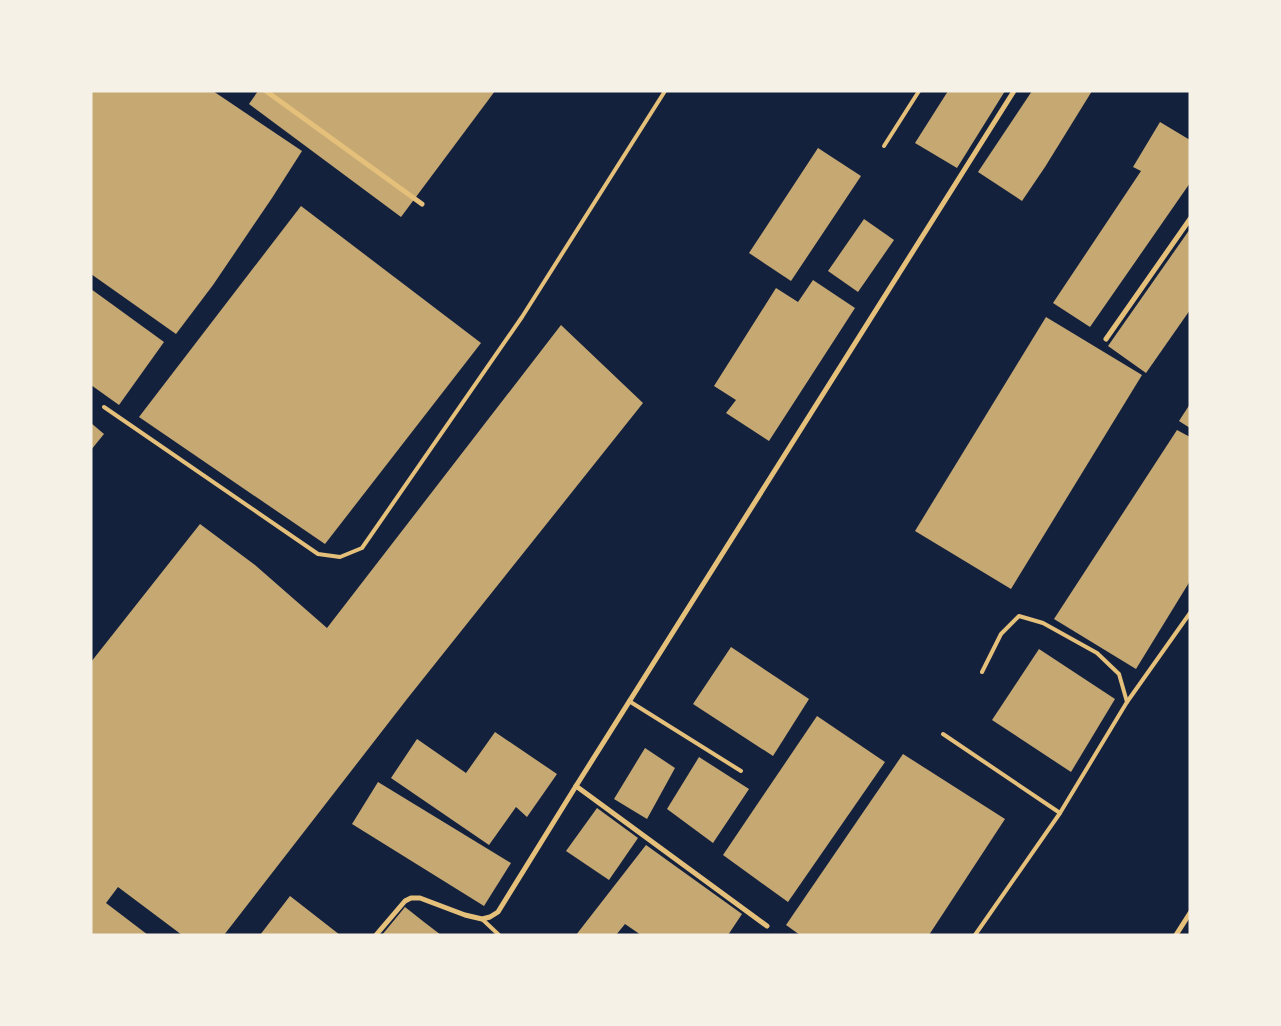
<svg xmlns="http://www.w3.org/2000/svg" width="1281" height="1026" font-family="Arial,sans-serif">
<rect width="100%" height="100%" fill="#14213d"/>
<g fill="#c6a872">
<path d="M 91,91 L 213,91 L 302,151 L 272,198 L 213,285 L 176,334 L 91,274 Z"/>
<path d="M 258,91 L 495,91 L 401,217 L 249,104 Z"/>
<path d="M 948,91 L 1005,91 L 957,168 L 915,143 Z"/>
<path d="M 1032,91 L 1092,91 L 1045,167 L 1022,201 L 978,172 Z"/>
<path d="M 1160,122 L 1190,140 L 1190,183 L 1090,327 L 1053,303 L 1141,171 L 1133,167 Z"/>
<path d="M 818,148 L 861,176 L 791,281 L 749,253 Z"/>
<path d="M 301,206 L 481,343 L 325,544 L 139,417 Z"/>
<path d="M 864,219 L 894,240 L 858,292 L 828,271 Z"/>
<path d="M 1190,229 L 1190,310 L 1146,373 L 1108,346 Z"/>
<path d="M 813,280 L 855,308 L 769,441 L 726,413 L 736,400 L 714,386 L 776,288 L 798,302 Z"/>
<path d="M 91,289 L 164,342 L 119,405 L 91,385 Z"/>
<path d="M 1046,317 L 1142,375 L 1011,589 L 915,531 Z"/>
<path d="M 561,325 L 643,403 L 407,699 L 224,935 L 182,935 L 118,887 L 106,903 L 148,935 L 91,935 L 91,662 L 200,524 L 255,565 L 327,628 Z"/>
<path d="M 1190,404 L 1190,428 L 1179,421 Z"/>
<path d="M 91,423 L 104,434 L 91,450 Z"/>
<path d="M 1177,430 L 1190,437 L 1190,581 L 1136,669 L 1054,619 Z"/>
<path d="M 731,647 L 809,699 L 773,756 L 693,704 Z"/>
<path d="M 1039,649 L 1115,699 L 1071,772 L 992,720 Z"/>
<path d="M 817,716 L 885,762 L 788,902 L 723,855 Z"/>
<path d="M 495,732 L 557,774 L 527,817 L 516,807 L 489,845 L 391,778 L 417,739 L 466,773 Z"/>
<path d="M 645,748 L 675,768 L 647,819 L 614,799 Z"/>
<path d="M 903,754 L 1005,819 L 929,935 L 800,935 L 786,925 Z"/>
<path d="M 699,757 L 749,789 L 713,843 L 667,809 Z"/>
<path d="M 378,782 L 511,863 L 484,906 L 352,824 Z"/>
<path d="M 597,808 L 638,838 L 609,880 L 566,851 Z"/>
<path d="M 646,845 L 742,914 L 728,935 L 641,935 L 625,924 L 616,935 L 576,935 Z"/>
<path d="M 290,896 L 340,935 L 260,935 Z"/>
<path d="M 405,907 L 424,922 L 441,935 L 382,935 Z"/>
</g>
<g fill="none" stroke-linecap="round" stroke-linejoin="round">
<g stroke="#e5c07b" stroke-width="4">
<path d="M 884,146 L 919,91"/>
<path d="M 104,407 L 318,554 L 340,557 L 362,548 L 522,317 L 665,91"/>
<path d="M 982,672 L 1001,634 L 1019,616 L 1043,623 L 1097,653 L 1119,674 L 1127,702"/>
<path d="M 629,701 L 741,771"/>
<path d="M 943,734 L 1060,813"/>
<path d="M 482,919 L 499,935"/>
<path d="M 975,935 L 1060,813 L 1127,702 L 1190,613"/>
</g>
<g stroke="#e5c07b" stroke-width="5">
<path d="M 266,91 L 422,204"/>
<path d="M 1106,339 L 1190,219"/>
<path d="M 576,786 L 767,926"/>
<path d="M 376,935 L 405,901 L 411,898 L 420,898 L 465,915 L 482,919 L 490,917 L 498,912 L 576,786 L 1014,91"/>
<path d="M 1176,935 L 1190,913"/>
</g>
</g>
<rect width="1281" height="1026" fill="none" stroke="#f6f1e7" stroke-width="185"/>
</svg>
